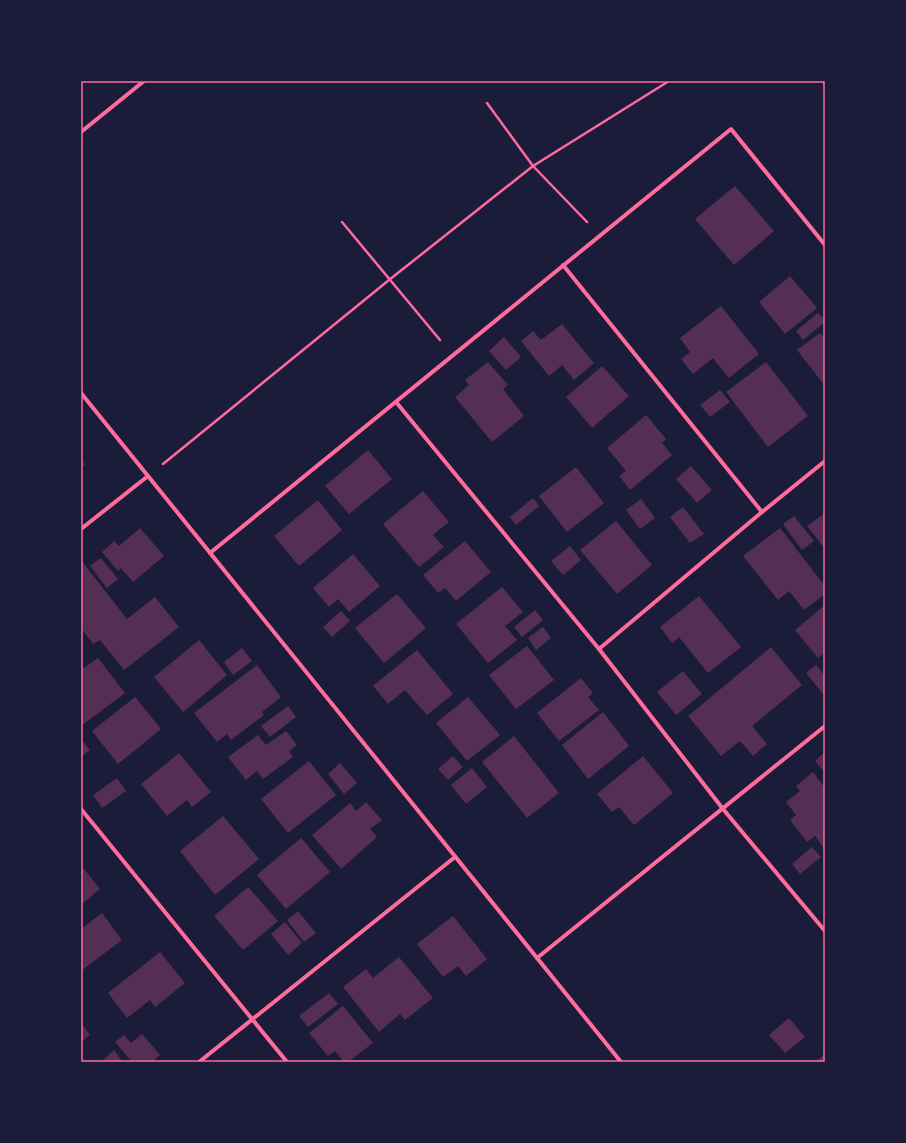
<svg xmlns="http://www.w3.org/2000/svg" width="906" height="1143" font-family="Poppins,sans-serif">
<rect width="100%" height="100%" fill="#1b1b3a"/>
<g fill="#542f53">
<path d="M 735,186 L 774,231 L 734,265 L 695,219 Z"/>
<path d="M 790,276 L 817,308 L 785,334 L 759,302 Z"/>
<path d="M 721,306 L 759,354 L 729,378 L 713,358 L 693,374 L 681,359 L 690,352 L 680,338 Z"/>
<path d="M 818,313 L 825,320 L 825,322 L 803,340 L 796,331 Z"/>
<path d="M 562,324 L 594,363 L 574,380 L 562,365 L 549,376 L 521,341 L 533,331 L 541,340 Z"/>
<path d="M 820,333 L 824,338 L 825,337 L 825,386 L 797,350 Z"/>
<path d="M 504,337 L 521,357 L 506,370 L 489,351 Z"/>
<path d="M 488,362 L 508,385 L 503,389 L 524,416 L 492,442 L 455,397 L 469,385 L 465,380 Z"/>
<path d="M 766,362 L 808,416 L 768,447 L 726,392 Z"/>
<path d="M 602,366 L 629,396 L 592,428 L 566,397 Z"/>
<path d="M 720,390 L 730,402 L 710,417 L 700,405 Z"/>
<path d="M 646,415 L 666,439 L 662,443 L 672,455 L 630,490 L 619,476 L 626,471 L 607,448 Z"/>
<path d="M 368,450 L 392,479 L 349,514 L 325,486 Z"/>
<path d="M 81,459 L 85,465 L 81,468 Z"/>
<path d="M 691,466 L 712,490 L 697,503 L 676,479 Z"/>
<path d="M 576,467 L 604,503 L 567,532 L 539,496 Z"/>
<path d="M 423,491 L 449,522 L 433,535 L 444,547 L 419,567 L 383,524 Z"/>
<path d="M 533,498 L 539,506 L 516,525 L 510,517 Z"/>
<path d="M 641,499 L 655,518 L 640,529 L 626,510 Z"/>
<path d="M 318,500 L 342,530 L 299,566 L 274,536 Z"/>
<path d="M 683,507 L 704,534 L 690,543 L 670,517 Z"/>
<path d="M 825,513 L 825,549 L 807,526 Z"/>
<path d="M 794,516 L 814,541 L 802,550 L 783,524 Z"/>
<path d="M 616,521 L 652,565 L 617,594 L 580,550 Z"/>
<path d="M 140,528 L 164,556 L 133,582 L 121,568 L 118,571 L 102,552 L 114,541 L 119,546 Z"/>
<path d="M 780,528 L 825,586 L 825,594 L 804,610 L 789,591 L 778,600 L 743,556 Z"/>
<path d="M 465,541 L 491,572 L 456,601 L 445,588 L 438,593 L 423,575 Z"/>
<path d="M 570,546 L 581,560 L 563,575 L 551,561 Z"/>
<path d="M 353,554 L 380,586 L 349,612 L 338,599 L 329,607 L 313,588 Z"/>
<path d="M 101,558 L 118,579 L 107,588 L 90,566 Z"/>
<path d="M 81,560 L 127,619 L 155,597 L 179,627 L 124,670 L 100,640 L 93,644 L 81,628 Z"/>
<path d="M 502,587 L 523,612 L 505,626 L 517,640 L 488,663 L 456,624 Z"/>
<path d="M 397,594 L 426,628 L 384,663 L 355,628 Z"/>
<path d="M 699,596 L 741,647 L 708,673 L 679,637 L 672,643 L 660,627 Z"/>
<path d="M 825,605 L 825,652 L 818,658 L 795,630 Z"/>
<path d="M 535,610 L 543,620 L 522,637 L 514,627 Z"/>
<path d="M 341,611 L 350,621 L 332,637 L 323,627 Z"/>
<path d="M 543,627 L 551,638 L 536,650 L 528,638 Z"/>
<path d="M 199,640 L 227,675 L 183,712 L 154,677 Z"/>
<path d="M 527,646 L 554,680 L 516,709 L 489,675 Z"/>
<path d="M 771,647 L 802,685 L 752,726 L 767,744 L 753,756 L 740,741 L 721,756 L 688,716 Z"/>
<path d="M 242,648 L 252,661 L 233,675 L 224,662 Z"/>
<path d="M 417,650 L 453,694 L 427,715 L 405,690 L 388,704 L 373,686 Z"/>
<path d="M 98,658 L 125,693 L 81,726 L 81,670 Z"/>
<path d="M 257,665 L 281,697 L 262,712 L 264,715 L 231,740 L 227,734 L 217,742 L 194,713 Z"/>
<path d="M 816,665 L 825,676 L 825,692 L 823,694 L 806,673 Z"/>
<path d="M 683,671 L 702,694 L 676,715 L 657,692 Z"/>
<path d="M 581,678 L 593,693 L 588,697 L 599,710 L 559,741 L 537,713 Z"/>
<path d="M 135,697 L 161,729 L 118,764 L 92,731 Z"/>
<path d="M 468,697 L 500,735 L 467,761 L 436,723 Z"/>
<path d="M 288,706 L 296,717 L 270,737 L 261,726 Z"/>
<path d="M 603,712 L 629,746 L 588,779 L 562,745 Z"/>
<path d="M 286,731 L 297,745 L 289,751 L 293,757 L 263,779 L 257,771 L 246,780 L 228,757 L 258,735 L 266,745 Z"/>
<path d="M 514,736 L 559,793 L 527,818 L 482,762 Z"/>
<path d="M 81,739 L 90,750 L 81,757 Z"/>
<path d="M 825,752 L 825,773 L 815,761 Z"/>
<path d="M 179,753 L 211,792 L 192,807 L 187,800 L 167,816 L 141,784 Z"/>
<path d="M 453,756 L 463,767 L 448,780 L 438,769 Z"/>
<path d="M 643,756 L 673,793 L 634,825 L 619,807 L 612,812 L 597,794 Z"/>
<path d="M 309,761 L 336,795 L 288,833 L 261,799 Z"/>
<path d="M 340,763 L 357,783 L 344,794 L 328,774 Z"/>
<path d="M 472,768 L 487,787 L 466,804 L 451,785 Z"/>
<path d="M 813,772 L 825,788 L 825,850 L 815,836 L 807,842 L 790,820 L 796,815 L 786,802 L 800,791 L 796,786 Z"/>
<path d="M 117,778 L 126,791 L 102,808 L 93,795 Z"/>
<path d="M 366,802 L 382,820 L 370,829 L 377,837 L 341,869 L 312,835 L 350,803 L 356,811 Z"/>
<path d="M 223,816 L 259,859 L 215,895 L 180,851 Z"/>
<path d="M 301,838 L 330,872 L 286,909 L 257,875 Z"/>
<path d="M 812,847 L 821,857 L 800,874 L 792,864 Z"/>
<path d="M 81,865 L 100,889 L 83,903 L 81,900 Z"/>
<path d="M 248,887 L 278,921 L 243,950 L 214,916 Z"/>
<path d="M 298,911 L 316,933 L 304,942 L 287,920 Z"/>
<path d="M 102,913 L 122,940 L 81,971 L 81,929 Z"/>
<path d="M 453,916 L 487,959 L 466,976 L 458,966 L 443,977 L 417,944 Z"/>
<path d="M 285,922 L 302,943 L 288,955 L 271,934 Z"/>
<path d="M 160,952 L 185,983 L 155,1007 L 150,1000 L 127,1018 L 108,993 Z"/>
<path d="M 399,957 L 433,998 L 405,1020 L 400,1014 L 379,1032 L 343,987 L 366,969 L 373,978 Z"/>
<path d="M 329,993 L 338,1004 L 308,1027 L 299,1016 Z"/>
<path d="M 343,1006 L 373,1043 L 348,1062 L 344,1062 L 335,1051 L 328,1056 L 309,1033 Z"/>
<path d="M 789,1018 L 805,1037 L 785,1053 L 769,1035 Z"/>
<path d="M 81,1023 L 90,1035 L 81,1042 Z"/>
<path d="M 142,1034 L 160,1055 L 152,1062 L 132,1062 L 115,1042 L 124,1035 L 131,1043 Z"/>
<path d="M 114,1050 L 123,1062 L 105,1062 L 103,1060 Z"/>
<path d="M 825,1054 L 825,1062 L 815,1062 Z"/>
</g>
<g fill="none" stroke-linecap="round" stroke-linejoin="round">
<g stroke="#ff6b9d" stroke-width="2.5">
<path d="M 823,81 L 825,84"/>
<path d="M 487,103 L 533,166 L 587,222"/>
<path d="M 342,222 L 440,340"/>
<path d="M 163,464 L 389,280 L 533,166 L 669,81"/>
</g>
<g stroke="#ff6b9d" stroke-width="4">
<path d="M 81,132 L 144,81"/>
<path d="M 563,265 L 762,512"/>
<path d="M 81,393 L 621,1062"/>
<path d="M 396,402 L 599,649 L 723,809 L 825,931"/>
<path d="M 81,529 L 148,476"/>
<path d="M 210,553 L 731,129 L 825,245"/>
<path d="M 599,649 L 762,512 L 825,461"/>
<path d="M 81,809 L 287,1062"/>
<path d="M 537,958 L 825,726"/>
<path d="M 199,1062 L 455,857"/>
</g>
</g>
<rect width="906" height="1143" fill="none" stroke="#1b1b3a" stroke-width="164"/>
<rect x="82" y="82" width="742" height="979" fill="none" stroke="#ff6b9d" stroke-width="1.5"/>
</svg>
